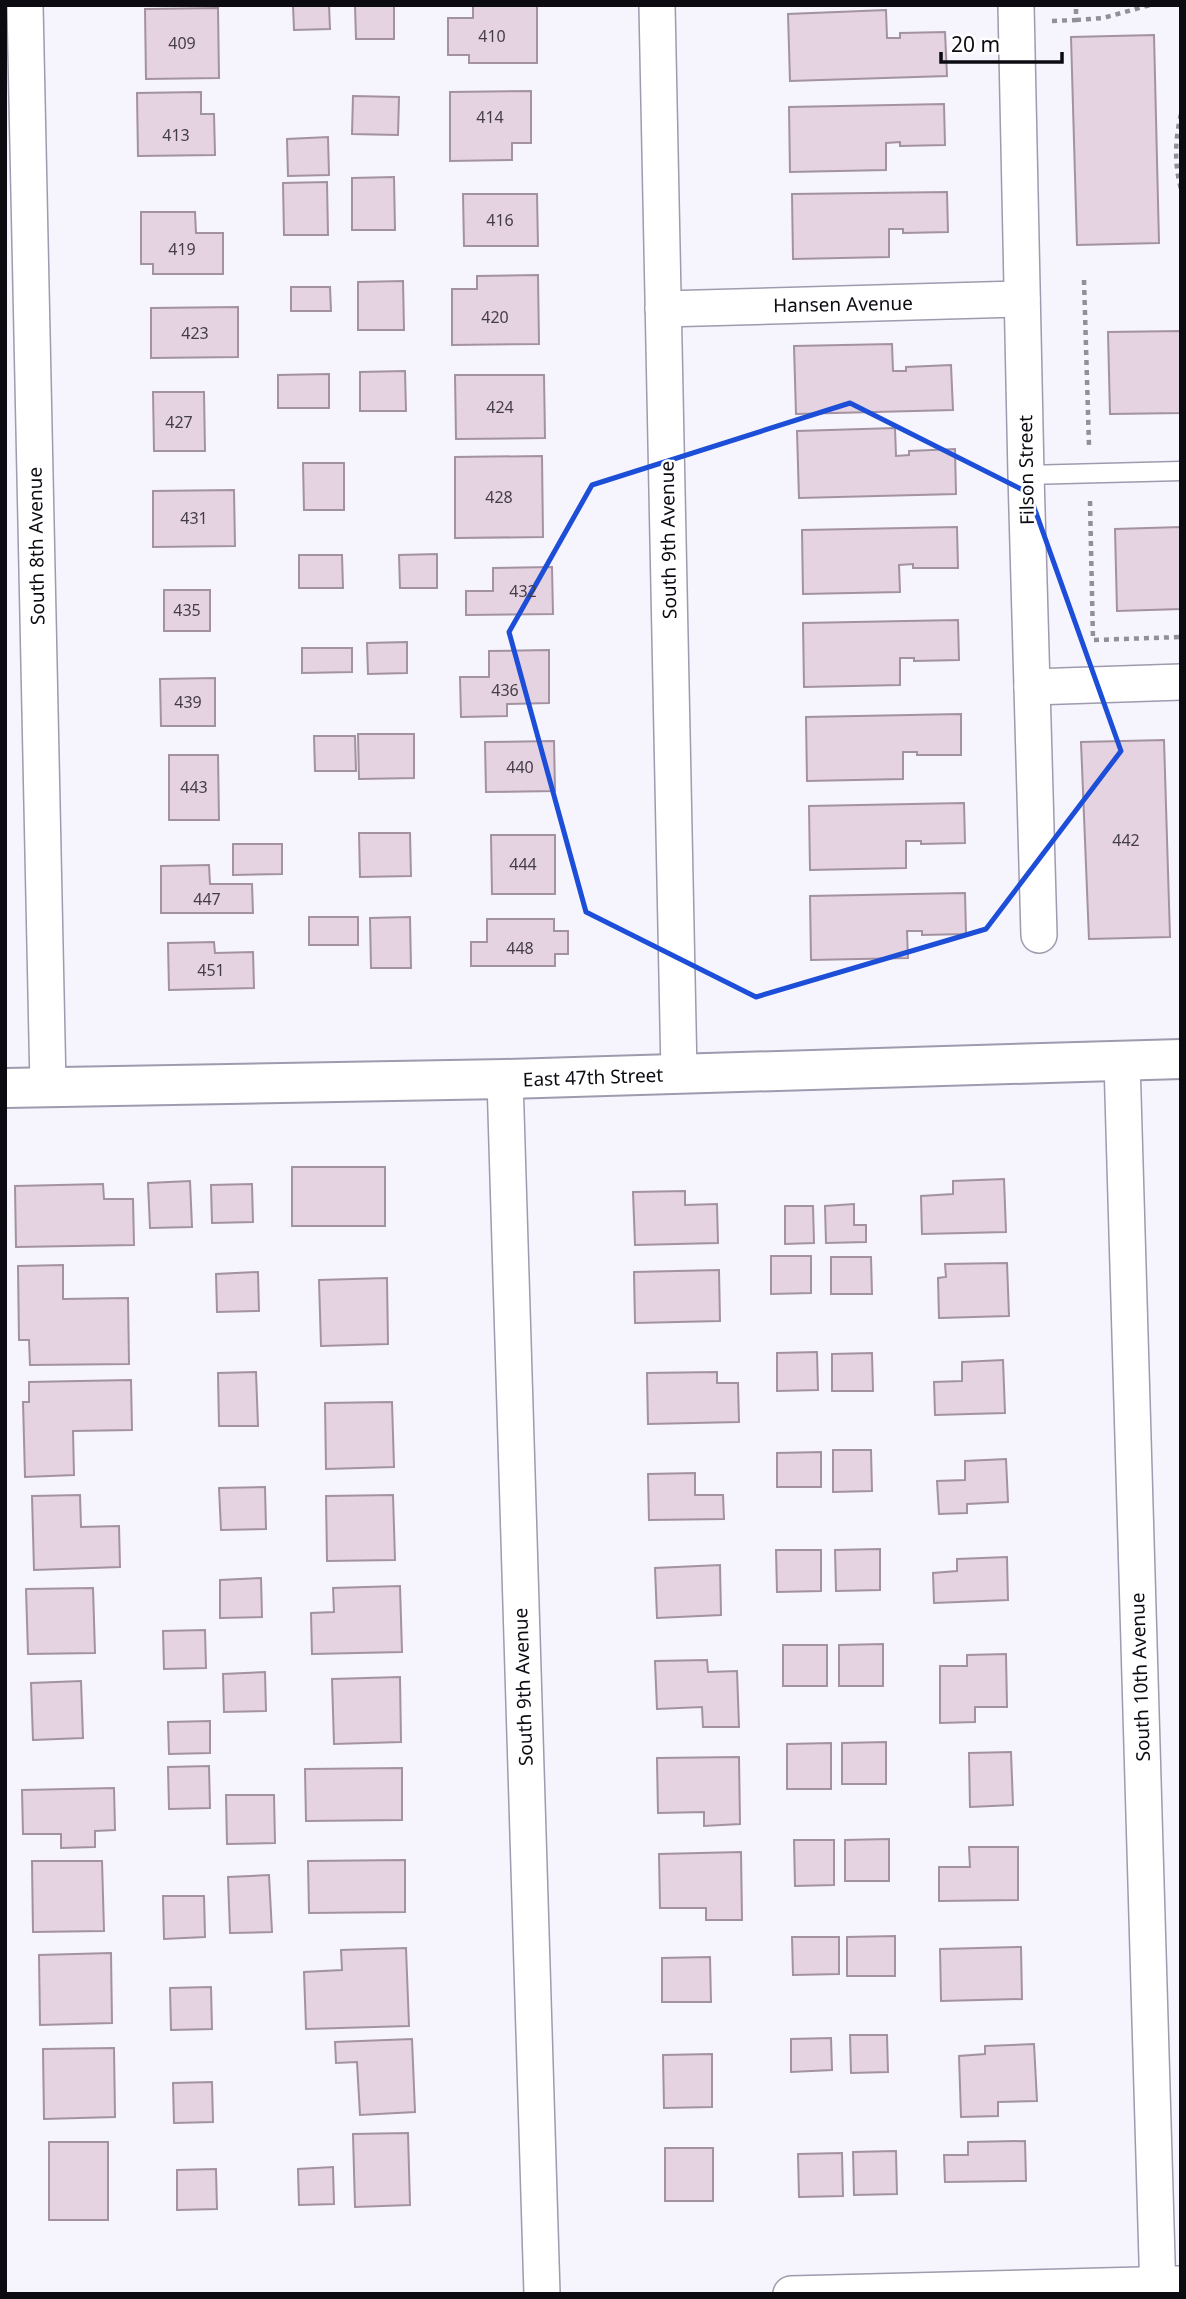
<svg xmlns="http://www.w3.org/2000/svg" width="1186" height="2299" font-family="'Noto Sans',sans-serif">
<rect width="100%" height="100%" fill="#f6f4fc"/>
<g fill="#e6d3e2" stroke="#a392a0" stroke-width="2">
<path d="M 293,5 L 329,5 L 330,29 L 294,30 Z"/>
<path d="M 355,5 L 394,5 L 394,39 L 356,39 Z"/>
<path d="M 473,6 L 537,6 L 537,63 L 469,63 L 469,55 L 448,55 L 448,18 L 473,18 Z"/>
<path d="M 218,8 L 219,78 L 146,79 L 145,9 Z"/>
<path d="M 886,10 L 887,38 L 900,38 L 900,33 L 945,32 L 947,76 L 790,81 L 788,14 Z"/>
<path d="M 1154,35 L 1159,243 L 1077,245 L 1071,37 Z"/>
<path d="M 531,91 L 531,143 L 512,143 L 512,160 L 450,161 L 450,92 Z"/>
<path d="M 201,92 L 201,114 L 214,114 L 215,155 L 138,156 L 137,93 Z"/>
<path d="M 353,96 L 399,97 L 398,135 L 352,134 Z"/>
<path d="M 944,104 L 945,145 L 900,146 L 900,142 L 886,143 L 886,170 L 790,172 L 789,107 Z"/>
<path d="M 328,137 L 329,175 L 288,176 L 287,139 Z"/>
<path d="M 394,177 L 395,230 L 352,230 L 352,178 Z"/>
<path d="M 327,182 L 328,235 L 284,235 L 283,183 Z"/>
<path d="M 947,192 L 948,232 L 903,233 L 903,229 L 889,229 L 889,257 L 793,259 L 792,194 Z"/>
<path d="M 463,194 L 537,194 L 538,246 L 464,246 Z"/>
<path d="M 141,212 L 195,212 L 196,233 L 223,233 L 223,274 L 153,274 L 153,264 L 141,264 Z"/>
<path d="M 538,275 L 539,344 L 452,345 L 452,289 L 477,289 L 477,276 Z"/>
<path d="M 403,281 L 404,330 L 358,330 L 358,282 Z"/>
<path d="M 291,287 L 330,287 L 331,311 L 291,311 Z"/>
<path d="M 238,307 L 238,357 L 151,358 L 151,308 Z"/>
<path d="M 1181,331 L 1181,413 L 1110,414 L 1108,332 Z"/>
<path d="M 892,344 L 893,371 L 906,371 L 906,367 L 951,365 L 953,410 L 796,414 L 794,346 Z"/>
<path d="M 405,371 L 406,411 L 360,411 L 360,372 Z"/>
<path d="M 329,374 L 329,408 L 278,408 L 278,375 Z"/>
<path d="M 455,375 L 544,375 L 545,438 L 456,439 Z"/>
<path d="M 153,392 L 204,392 L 205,451 L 154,451 Z"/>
<path d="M 895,428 L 896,456 L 909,455 L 909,451 L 955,449 L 956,494 L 799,498 L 797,431 Z"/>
<path d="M 542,456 L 543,537 L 455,538 L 455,457 Z"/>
<path d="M 303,463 L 344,463 L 344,510 L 304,510 Z"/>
<path d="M 234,490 L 235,546 L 153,547 L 153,491 Z"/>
<path d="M 957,527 L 958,568 L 913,568 L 913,564 L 899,565 L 900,592 L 803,594 L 802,530 Z"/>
<path d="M 1181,527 L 1181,609 L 1117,611 L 1115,529 Z"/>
<path d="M 437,554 L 437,588 L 400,588 L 399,555 Z"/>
<path d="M 299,555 L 342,555 L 343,588 L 299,588 Z"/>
<path d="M 552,567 L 553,614 L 466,615 L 466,591 L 493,591 L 493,568 Z"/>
<rect x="164" y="590" width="46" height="41"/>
<path d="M 958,620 L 959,660 L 914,661 L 914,658 L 900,658 L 900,685 L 804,687 L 803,623 Z"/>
<path d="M 407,642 L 407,673 L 368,674 L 367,643 Z"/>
<path d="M 302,648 L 352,648 L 352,672 L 302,673 Z"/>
<path d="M 549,650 L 549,703 L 507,704 L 507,716 L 461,717 L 460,677 L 489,677 L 489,651 Z"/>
<path d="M 215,678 L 215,726 L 161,726 L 160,679 Z"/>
<path d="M 961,714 L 961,755 L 917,755 L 917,752 L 903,752 L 903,779 L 807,781 L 806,717 Z"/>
<path d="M 358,734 L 414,734 L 414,778 L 359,779 Z"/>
<path d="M 314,736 L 355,736 L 356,771 L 315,771 Z"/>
<path d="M 1164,740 L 1170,937 L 1089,939 L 1081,742 Z"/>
<path d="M 554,741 L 555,791 L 486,792 L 485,742 Z"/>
<path d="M 169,755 L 218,755 L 219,820 L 169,820 Z"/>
<path d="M 964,803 L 965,843 L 921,844 L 921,841 L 906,841 L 906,868 L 810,870 L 809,806 Z"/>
<path d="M 359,833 L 410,833 L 411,876 L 360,877 Z"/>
<path d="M 491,835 L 555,835 L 555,894 L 492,894 Z"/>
<path d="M 233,844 L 282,844 L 282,874 L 233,875 Z"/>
<path d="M 209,865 L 210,884 L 252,884 L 253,913 L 161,913 L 161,866 Z"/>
<path d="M 965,893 L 966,934 L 922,935 L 922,931 L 907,931 L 908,958 L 811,960 L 810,896 Z"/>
<rect x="309" y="917" width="49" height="28"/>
<path d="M 410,917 L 411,968 L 371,968 L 370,918 Z"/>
<path d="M 487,919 L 554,919 L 554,931 L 568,931 L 568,954 L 555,954 L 555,966 L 471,966 L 471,942 L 487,942 Z"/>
<path d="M 214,942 L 215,953 L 253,952 L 254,988 L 169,990 L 168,943 Z"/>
<rect x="292" y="1167" width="93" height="59"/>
<path d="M 1004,1179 L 1006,1232 L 922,1234 L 921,1196 L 953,1194 L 953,1181 Z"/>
<path d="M 190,1181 L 192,1227 L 150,1228 L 148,1183 Z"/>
<path d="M 103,1184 L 104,1199 L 133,1199 L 134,1245 L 16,1247 L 15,1186 Z"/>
<path d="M 252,1184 L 253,1222 L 212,1223 L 211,1185 Z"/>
<path d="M 685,1191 L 685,1205 L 717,1204 L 718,1243 L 635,1245 L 633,1192 Z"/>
<path d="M 854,1204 L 854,1225 L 866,1225 L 866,1242 L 826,1243 L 825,1206 Z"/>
<path d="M 785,1206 L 813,1206 L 814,1243 L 785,1244 Z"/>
<path d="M 771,1256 L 811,1256 L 811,1293 L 771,1294 Z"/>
<path d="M 831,1257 L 871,1257 L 872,1294 L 831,1294 Z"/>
<path d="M 1007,1263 L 1009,1316 L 939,1318 L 938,1278 L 946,1277 L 945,1264 Z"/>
<path d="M 63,1265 L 63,1299 L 128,1298 L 129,1364 L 30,1365 L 29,1340 L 19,1340 L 18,1266 Z"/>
<path d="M 719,1270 L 720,1321 L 635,1323 L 634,1272 Z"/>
<path d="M 258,1272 L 259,1311 L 217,1312 L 216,1274 Z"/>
<path d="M 387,1278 L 388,1344 L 321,1346 L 319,1280 Z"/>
<path d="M 817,1352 L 818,1390 L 777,1391 L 777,1353 Z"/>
<path d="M 872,1353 L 873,1391 L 832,1391 L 832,1354 Z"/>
<path d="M 1003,1360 L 1005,1413 L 935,1415 L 934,1382 L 962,1381 L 962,1362 Z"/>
<path d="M 256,1372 L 258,1426 L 219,1426 L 218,1373 Z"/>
<path d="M 717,1372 L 717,1383 L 738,1383 L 739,1422 L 648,1424 L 647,1373 Z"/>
<path d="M 131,1380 L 132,1430 L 73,1431 L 74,1475 L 25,1477 L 23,1402 L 29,1402 L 29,1382 Z"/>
<path d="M 392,1402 L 394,1467 L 326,1469 L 325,1403 Z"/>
<path d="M 833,1450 L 871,1450 L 872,1491 L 833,1492 Z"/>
<path d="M 821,1452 L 821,1487 L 777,1487 L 777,1453 Z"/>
<path d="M 1006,1459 L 1008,1502 L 967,1504 L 967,1513 L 939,1514 L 937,1481 L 965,1480 L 965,1461 Z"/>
<path d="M 695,1473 L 695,1495 L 723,1495 L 724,1519 L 649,1520 L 648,1474 Z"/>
<path d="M 265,1487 L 266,1529 L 221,1530 L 219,1488 Z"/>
<path d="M 80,1495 L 81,1527 L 119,1526 L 120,1567 L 34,1570 L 32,1496 Z"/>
<path d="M 393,1495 L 395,1560 L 327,1561 L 326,1496 Z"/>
<path d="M 880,1549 L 880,1590 L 836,1591 L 835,1550 Z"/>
<path d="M 776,1550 L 821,1550 L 821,1591 L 777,1592 Z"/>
<path d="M 1007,1557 L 1008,1600 L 934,1603 L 933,1573 L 957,1571 L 957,1559 Z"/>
<path d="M 720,1565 L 721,1615 L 657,1618 L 655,1568 Z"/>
<path d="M 261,1578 L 262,1617 L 220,1618 L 220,1580 Z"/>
<path d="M 400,1586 L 402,1652 L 312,1654 L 311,1613 L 334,1612 L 333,1588 Z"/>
<path d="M 93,1588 L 95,1653 L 28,1654 L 26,1589 Z"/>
<path d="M 205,1630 L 206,1668 L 164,1669 L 163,1631 Z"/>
<path d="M 883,1644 L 883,1686 L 839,1686 L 839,1645 Z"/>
<rect x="783" y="1645" width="44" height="41"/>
<path d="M 1006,1654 L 1007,1707 L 975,1707 L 975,1722 L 940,1723 L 940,1666 L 967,1666 L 967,1655 Z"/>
<path d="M 707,1660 L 708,1672 L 737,1671 L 739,1727 L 703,1727 L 702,1707 L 657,1709 L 655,1661 Z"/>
<path d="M 265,1672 L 266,1711 L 224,1712 L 223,1674 Z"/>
<path d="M 400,1677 L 401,1742 L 334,1744 L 332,1679 Z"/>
<path d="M 81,1681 L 83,1738 L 33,1740 L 31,1683 Z"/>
<path d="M 210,1721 L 210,1753 L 169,1754 L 168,1722 Z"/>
<path d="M 886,1742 L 886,1784 L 842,1784 L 842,1743 Z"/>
<path d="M 831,1743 L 831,1789 L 787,1789 L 787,1744 Z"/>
<path d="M 1011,1752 L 1013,1805 L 970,1807 L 969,1753 Z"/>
<path d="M 739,1757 L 740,1824 L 704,1826 L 704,1812 L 658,1813 L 657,1758 Z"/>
<path d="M 209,1766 L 210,1808 L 169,1809 L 168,1767 Z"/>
<path d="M 402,1768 L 402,1820 L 306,1821 L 305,1769 Z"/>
<path d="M 114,1788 L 115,1830 L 95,1831 L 95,1847 L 61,1848 L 61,1834 L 23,1834 L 22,1790 Z"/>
<path d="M 226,1795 L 274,1795 L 275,1843 L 227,1844 Z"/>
<path d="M 889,1839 L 889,1881 L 845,1881 L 845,1840 Z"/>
<path d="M 794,1840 L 834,1840 L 834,1885 L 795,1886 Z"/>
<path d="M 969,1847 L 1018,1847 L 1018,1900 L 939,1901 L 939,1867 L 970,1867 Z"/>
<path d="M 741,1852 L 742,1920 L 706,1920 L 706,1908 L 660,1908 L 659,1854 Z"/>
<path d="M 405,1860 L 405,1912 L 309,1913 L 308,1861 Z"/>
<path d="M 32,1861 L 102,1861 L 104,1931 L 33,1932 Z"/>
<path d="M 269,1875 L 272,1932 L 230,1933 L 228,1877 Z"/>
<path d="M 163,1896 L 204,1896 L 205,1937 L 164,1939 Z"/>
<path d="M 895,1936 L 895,1976 L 847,1976 L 847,1937 Z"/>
<path d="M 792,1937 L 839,1937 L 839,1974 L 793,1975 Z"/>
<path d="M 1021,1947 L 1022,1999 L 941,2001 L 940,1949 Z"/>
<path d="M 406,1948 L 409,2026 L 306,2029 L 304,1972 L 342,1970 L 341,1950 Z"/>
<path d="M 111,1953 L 112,2023 L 40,2025 L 39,1955 Z"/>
<path d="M 710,1957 L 711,2002 L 662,2002 L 662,1958 Z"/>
<path d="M 211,1987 L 212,2029 L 171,2030 L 170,1988 Z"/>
<path d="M 850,2035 L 887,2035 L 888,2072 L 851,2073 Z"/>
<path d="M 831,2038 L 832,2070 L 791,2072 L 791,2039 Z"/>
<path d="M 412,2039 L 415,2112 L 360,2115 L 357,2062 L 336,2063 L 335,2042 Z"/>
<path d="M 1034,2044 L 1037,2101 L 998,2102 L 998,2116 L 961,2117 L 959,2056 L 985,2054 L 985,2046 Z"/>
<path d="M 114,2048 L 115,2117 L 44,2119 L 43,2049 Z"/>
<path d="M 712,2054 L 712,2107 L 664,2108 L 663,2055 Z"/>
<path d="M 212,2082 L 213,2122 L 174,2123 L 173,2083 Z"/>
<path d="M 408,2133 L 410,2205 L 355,2207 L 353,2134 Z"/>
<path d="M 1025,2141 L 1026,2181 L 945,2182 L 944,2155 L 968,2155 L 968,2142 Z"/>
<rect x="49" y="2142" width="59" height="78"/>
<rect x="665" y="2148" width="48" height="53"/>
<path d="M 896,2151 L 897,2194 L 854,2195 L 853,2152 Z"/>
<path d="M 842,2153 L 843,2196 L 799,2197 L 798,2154 Z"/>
<path d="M 333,2167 L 334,2204 L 299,2205 L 298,2169 Z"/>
<path d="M 216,2169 L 217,2209 L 177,2210 L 177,2170 Z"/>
</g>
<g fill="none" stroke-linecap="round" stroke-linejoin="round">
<g stroke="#9f9aae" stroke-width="21">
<path id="lane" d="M 1026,475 L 1181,471"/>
</g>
<g stroke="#9f9aae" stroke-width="38">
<g id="street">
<path d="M 25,5 L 48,1087"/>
<path d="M 657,5 L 679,1074"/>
<path d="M 1016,5 L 1026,475 L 1039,935"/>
<path d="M 663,309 L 1022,299"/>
<path d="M 1032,687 L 1181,682"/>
<path d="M 1122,1061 L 1158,2294"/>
<path d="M 505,1079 L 542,2294"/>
<path d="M 791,2294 L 1179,2284"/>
</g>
</g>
<g stroke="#9f9aae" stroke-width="42">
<path id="secondary" d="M 5,1088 L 505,1079 L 1181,1059"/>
</g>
<g stroke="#918f97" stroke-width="4.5" stroke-dasharray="5 5" stroke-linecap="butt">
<path d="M 1076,20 L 1103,18 L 1150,5"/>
<path d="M 1052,21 L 1076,20 L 1076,5"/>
<path d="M 1181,114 C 1175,139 1174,164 1181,189"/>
<path d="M 1084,280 L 1089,446"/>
<path d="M 1090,501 L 1093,640 L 1181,637"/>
</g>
<use href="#lane" stroke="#fff" stroke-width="18"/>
<use href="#street" stroke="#fff" stroke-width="35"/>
<use href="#secondary" stroke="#fff" stroke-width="38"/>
</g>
<path fill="none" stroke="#1d4ed8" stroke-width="5" stroke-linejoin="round" d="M 850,403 L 1029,493 L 1121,751 L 986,929 L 756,997 L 586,912 L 509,632 L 592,485 Z"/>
<g text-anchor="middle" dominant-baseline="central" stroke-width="5" stroke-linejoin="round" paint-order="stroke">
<g font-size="16" fill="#433d46">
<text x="492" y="36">410</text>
<text x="182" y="43">409</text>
<text x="490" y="117">414</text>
<text x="176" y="135">413</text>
<text x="500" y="220">416</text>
<text x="182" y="249">419</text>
<text x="495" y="317">420</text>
<text x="195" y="333">423</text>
<text x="500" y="407">424</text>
<text x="179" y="422">427</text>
<text x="499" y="497">428</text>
<text x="194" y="518">431</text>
<text x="523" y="591">432</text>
<text x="187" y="610">435</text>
<text x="505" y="690">436</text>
<text x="188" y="702">439</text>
<text x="520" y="767">440</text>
<text x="194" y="787">443</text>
<text x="1126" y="840">442</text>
<text x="523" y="864">444</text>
<text x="207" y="899">447</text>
<text x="520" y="948">448</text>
<text x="211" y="970">451</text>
</g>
<g font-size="19" fill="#0d0b12" stroke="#fff">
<text transform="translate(843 304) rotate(-1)">Hansen Avenue</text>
<text transform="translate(1026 470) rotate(-91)">Filson Street</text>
<text transform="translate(668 540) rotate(-91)">South 9th Avenue</text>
<text transform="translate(36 546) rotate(-91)">South 8th Avenue</text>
<text transform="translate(593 1077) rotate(-2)">East 47th Street</text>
<text transform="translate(1140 1677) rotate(-92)">South 10th Avenue</text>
<text transform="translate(523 1687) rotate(-92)">South 9th Avenue</text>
</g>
</g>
<rect width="1186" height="2299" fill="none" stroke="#0d0b12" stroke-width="14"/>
<path d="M941 52v10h121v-10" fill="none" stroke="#0d0b12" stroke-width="3.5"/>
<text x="951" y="52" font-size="21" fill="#0d0b12" stroke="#ffffff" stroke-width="5" paint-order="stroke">20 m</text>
</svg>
